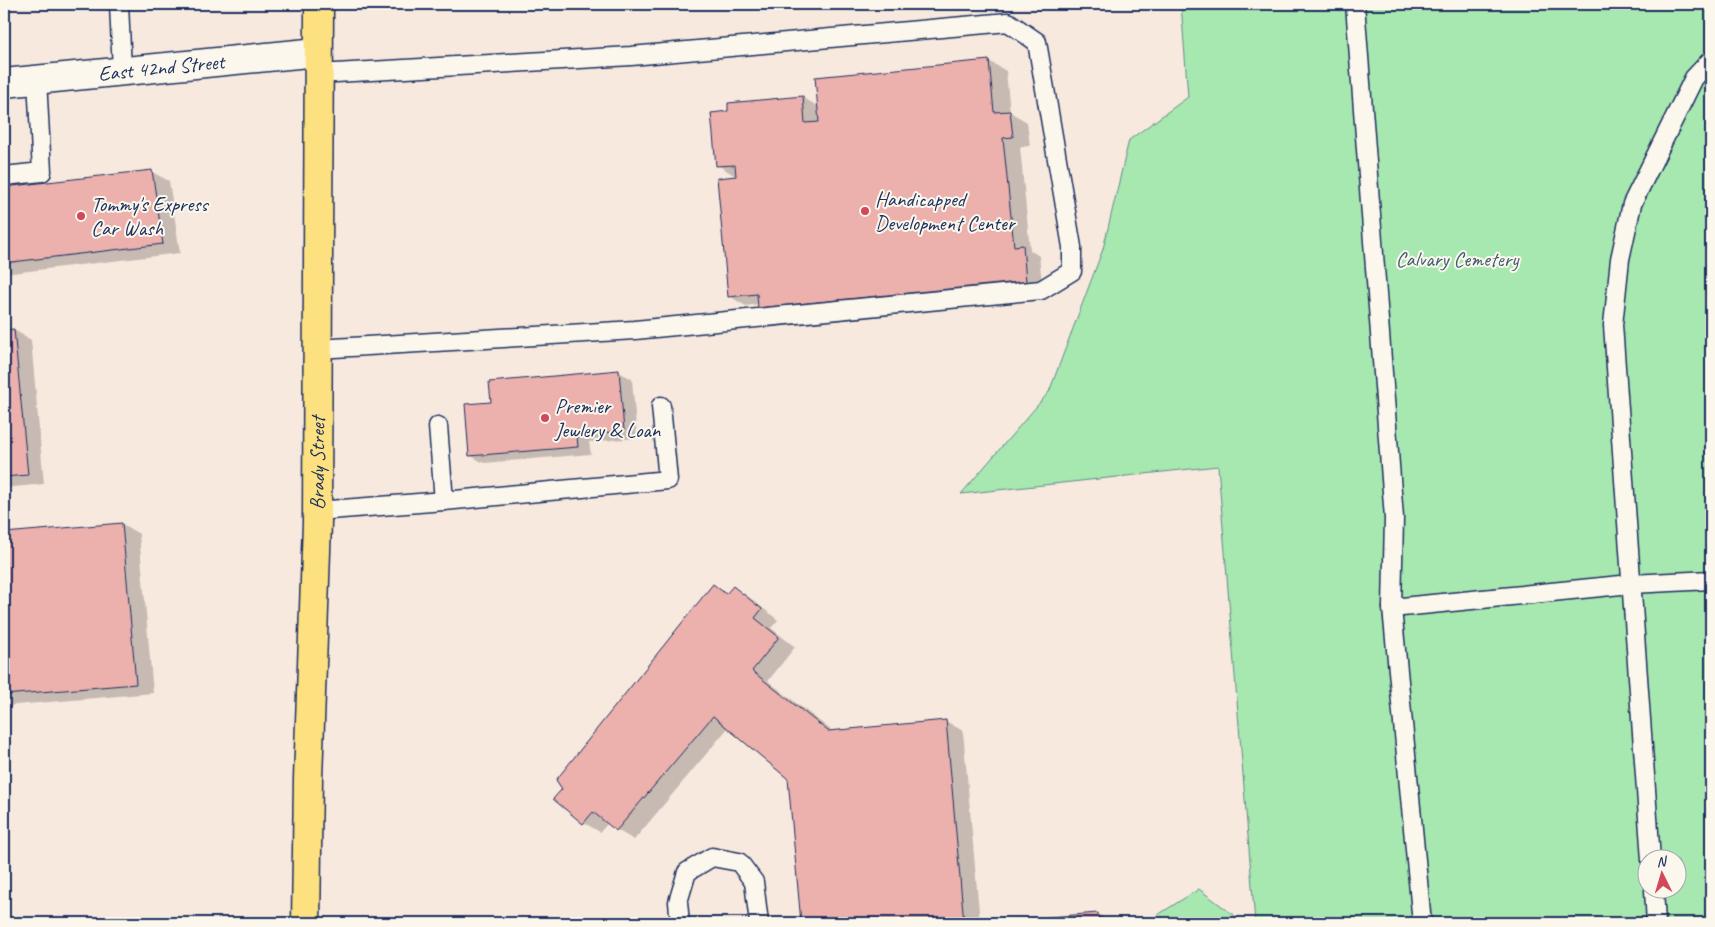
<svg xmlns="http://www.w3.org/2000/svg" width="1715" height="927" font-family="Caveat,sans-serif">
<rect width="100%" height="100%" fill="#f8e9df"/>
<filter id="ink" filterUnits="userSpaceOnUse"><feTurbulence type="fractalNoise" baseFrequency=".02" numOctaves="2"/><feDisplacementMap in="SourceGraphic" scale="10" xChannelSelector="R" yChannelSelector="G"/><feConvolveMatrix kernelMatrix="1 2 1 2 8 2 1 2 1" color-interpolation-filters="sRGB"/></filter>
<g filter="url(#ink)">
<g fill="#a7e7b0" stroke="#618b87" fill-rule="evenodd">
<path d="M 1181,4 L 1711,4 L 1711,923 L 1255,923 L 1218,466 L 961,494 L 1049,392 L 1103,249 L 1129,140 L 1188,97 ZM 1648,860 L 1678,860 L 1678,890 L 1648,890 Z"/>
<path d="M 1199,889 L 1243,922 L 1243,923 L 1157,923 L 1156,916 Z"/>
</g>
<g fill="#0003">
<path d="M 989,61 L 1006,71 L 1010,112 L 1027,122 L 1030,146 L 1020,147 L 1030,250 L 1039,256 L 1043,291 L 776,317 L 759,307 L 759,304 L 746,306 L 729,296 L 737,177 L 718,165 L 802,97 L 819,107 Z"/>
<path d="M 152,172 L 169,181 L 180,253 L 4,274 L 4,188 Z"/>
<path d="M 14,330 L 31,340 L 44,484 L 4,488 L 4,331 Z"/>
<path d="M 619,372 L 632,379 L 637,438 L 589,442 L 591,454 L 484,463 L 471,456 L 492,403 Z"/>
<path d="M 122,524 L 139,534 L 153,693 L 4,706 L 4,534 Z"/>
<path d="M 714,586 L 728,594 L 734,588 L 750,598 L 778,620 L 771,628 L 795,647 L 768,681 L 832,731 L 946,721 L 963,731 L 980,923 L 802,923 L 789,778 L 728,728 L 634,840 L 617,830 L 608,823 L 600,832 L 584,823 Z"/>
<path d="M 1098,914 L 1114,923 L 990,923 Z"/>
</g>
<g fill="#ecb0ad" stroke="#1b2f5e">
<path d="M 989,60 L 994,112 L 1010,111 L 1013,137 L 1003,138 L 1014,246 L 1023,245 L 1026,282 L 758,308 L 757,294 L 728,297 L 717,178 L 736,176 L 735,165 L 716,166 L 711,113 L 728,111 L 728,103 L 803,96 L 805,123 L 819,122 L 815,77 Z"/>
<path d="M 152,170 L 163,244 L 4,263 L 4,187 Z"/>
<path d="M 14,329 L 28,475 L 4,477 L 4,330 Z"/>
<path d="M 619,370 L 624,431 L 577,435 L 578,447 L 469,456 L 465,404 L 491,402 L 489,382 Z"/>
<path d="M 122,523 L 136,684 L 4,695 L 4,533 Z"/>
<path d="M 713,584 L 726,594 L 733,586 L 762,609 L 755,618 L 779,637 L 752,671 L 828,731 L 946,720 L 964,923 L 801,923 L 788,779 L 713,716 L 616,831 L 593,812 L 583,824 L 553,799 L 562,789 L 556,780 Z"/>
<path d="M 1098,913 L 1099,923 L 976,923 Z"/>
</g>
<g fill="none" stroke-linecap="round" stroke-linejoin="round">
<g stroke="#1b2f5e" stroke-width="21">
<g id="lane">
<path d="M 119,4 L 122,71"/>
<path d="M 1355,4 L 1394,518 L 1392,608 L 1422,923"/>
<path d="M 4,176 L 42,172 L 37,80"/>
<path d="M 317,349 L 635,330 L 1041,290 L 1072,271 L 1072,247 L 1037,42 L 1008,22 L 631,56 L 318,74"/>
<path d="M 438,426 L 444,501"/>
<path d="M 317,511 L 444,501 L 668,480 L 661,406"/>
<path d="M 1392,608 L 1631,584 L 1711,580"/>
<path d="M 1651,860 L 1613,325 L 1620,259 L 1632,204 L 1694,78 L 1711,60"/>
<path d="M 1654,890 L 1656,923"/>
<path d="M 680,923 L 678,902 L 687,872 L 712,857 L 739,862 L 754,882 L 759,923"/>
</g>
</g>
<g stroke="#1b2f5e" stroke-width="31">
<g id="street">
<path id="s1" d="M 4,83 L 318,52"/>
</g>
</g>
<g stroke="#1b2f5e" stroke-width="31">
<g id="highway">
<path id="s2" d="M 306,923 L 308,779 L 317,523 L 319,4"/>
</g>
</g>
<use href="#lane" stroke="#fbf7ec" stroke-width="18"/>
<use href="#street" stroke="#fbf7ec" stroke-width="28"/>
<use href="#highway" stroke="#fde080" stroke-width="28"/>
</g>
</g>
<g fill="#d1495b" stroke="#fbf7ec" stroke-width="2">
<circle cx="865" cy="211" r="5"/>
<circle cx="81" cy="216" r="5"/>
<circle cx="545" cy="418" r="5"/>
</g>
<g text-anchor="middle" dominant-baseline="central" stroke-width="4" stroke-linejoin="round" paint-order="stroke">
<g font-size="21" fill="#1b2f5e" stroke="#fbf7ec">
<text stroke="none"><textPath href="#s1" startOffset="158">East 42nd Street</textPath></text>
<text stroke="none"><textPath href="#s2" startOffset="460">Brady Street</textPath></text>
</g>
<g font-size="21" fill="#1b2f5e" stroke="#fbf7ec" text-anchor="start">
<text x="875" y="199">Handicapped<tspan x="875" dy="24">Development Center</tspan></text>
<text x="91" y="204">Tommy's Express<tspan x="91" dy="24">Car Wash</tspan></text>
<text x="555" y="406">Premier<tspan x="555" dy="24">Jewlery &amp; Loan</tspan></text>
</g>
<g font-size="21" fill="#3e5d72" stroke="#fbf7ec">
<text x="1457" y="259">Calvary Cemetery</text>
</g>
</g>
<rect width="1715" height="927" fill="none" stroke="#fbf7ec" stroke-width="20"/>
<rect x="10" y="10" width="1695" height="907" fill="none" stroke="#1b2f5e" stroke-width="2" filter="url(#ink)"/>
<g transform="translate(1662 874) rotate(355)"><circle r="24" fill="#fbf7ec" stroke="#a1a7b3"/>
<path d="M0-4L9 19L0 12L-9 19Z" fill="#d1495b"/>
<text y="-8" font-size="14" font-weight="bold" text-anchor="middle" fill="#1b2f5e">N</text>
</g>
</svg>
